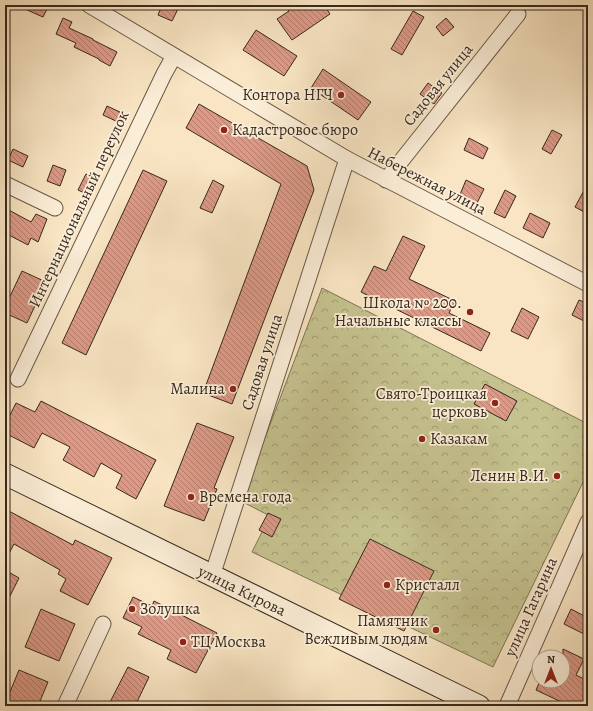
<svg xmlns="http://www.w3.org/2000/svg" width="593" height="711" font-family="Alegreya,serif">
<defs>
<pattern id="forest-crowns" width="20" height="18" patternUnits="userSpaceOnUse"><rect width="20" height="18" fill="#c5c28f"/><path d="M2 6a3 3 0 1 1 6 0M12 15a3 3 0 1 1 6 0" fill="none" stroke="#a19e74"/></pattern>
<pattern id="building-back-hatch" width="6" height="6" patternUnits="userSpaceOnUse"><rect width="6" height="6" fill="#dd9986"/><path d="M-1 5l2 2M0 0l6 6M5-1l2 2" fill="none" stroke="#b47d6d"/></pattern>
</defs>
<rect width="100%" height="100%" fill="#f9e5c3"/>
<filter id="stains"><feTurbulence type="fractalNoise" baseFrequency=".005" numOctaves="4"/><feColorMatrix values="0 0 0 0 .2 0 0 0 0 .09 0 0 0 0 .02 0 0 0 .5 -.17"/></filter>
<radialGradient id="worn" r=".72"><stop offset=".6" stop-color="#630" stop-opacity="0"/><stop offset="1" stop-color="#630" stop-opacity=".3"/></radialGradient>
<path fill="url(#forest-crowns)" stroke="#7e7656" d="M 322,288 L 588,424 L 588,472 L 493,667 L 252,552 L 270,516 L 241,501 Z"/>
<g fill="url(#building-back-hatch)" stroke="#37291c">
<path d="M 16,5 L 49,5 L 43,17 Z"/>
<path d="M 162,5 L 180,5 L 172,21 L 158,15 Z"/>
<path d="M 284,5 L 324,5 L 330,14 L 292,40 L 277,19 L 289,11 Z"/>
<path d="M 413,11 L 424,17 L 402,55 L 391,49 Z"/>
<path d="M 63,18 L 72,22 L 69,28 L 93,39 L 93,40 L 117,52 L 110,66 L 99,60 L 99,59 L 74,47 L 76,43 L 56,34 Z"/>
<path d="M 446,18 L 454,27 L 443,36 L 436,27 Z"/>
<path d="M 256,30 L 297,56 L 284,76 L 243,50 Z"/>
<path d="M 323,69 L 371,102 L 358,120 L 311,88 Z"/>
<path d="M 428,83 L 442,93 L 434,104 L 420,94 Z"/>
<path d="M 199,104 L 307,166 L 314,190 L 232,404 L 203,393 L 281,184 L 186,128 Z"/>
<path d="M 107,106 L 122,113 L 118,122 L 103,115 Z"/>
<path d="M 552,130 L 562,135 L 551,154 L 542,149 Z"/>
<path d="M 469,138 L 488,148 L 483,159 L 464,150 Z"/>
<path d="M 13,149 L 28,156 L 23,167 L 8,160 Z"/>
<path d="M 53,165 L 66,170 L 60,186 L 47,181 Z"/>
<path d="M 143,170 L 167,181 L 86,355 L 62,343 Z"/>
<path d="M 86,174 L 96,179 L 89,195 L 78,190 Z"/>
<path d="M 213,180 L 224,186 L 212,213 L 200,208 Z"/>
<path d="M 466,180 L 484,189 L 476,205 L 459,197 Z"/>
<path d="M 588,183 L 588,214 L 575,207 Z"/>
<path d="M 505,190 L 516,196 L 505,218 L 494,213 Z"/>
<path d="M 5,208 L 31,222 L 36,214 L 47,219 L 38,242 L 31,238 L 28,245 L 5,233 Z"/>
<path d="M 530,213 L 550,223 L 543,238 L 523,228 Z"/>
<path d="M 403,236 L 425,246 L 409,279 L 455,301 L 449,313 L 490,333 L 481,351 L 361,292 L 374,266 L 386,271 Z"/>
<path d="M 22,271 L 46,282 L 27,323 L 5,313 L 5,307 Z"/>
<path d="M 579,300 L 588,304 L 588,314 L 584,321 L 572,315 Z"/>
<path d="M 522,308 L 539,317 L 528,339 L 511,331 Z"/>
<path d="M 485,384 L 517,401 L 506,421 L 474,404 Z"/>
<path d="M 41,401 L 156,460 L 136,499 L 116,488 L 122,475 L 101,463 L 94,477 L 63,460 L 70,447 L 42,433 L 34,448 L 5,433 L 5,425 L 16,403 L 35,412 Z"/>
<path d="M 197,423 L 234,437 L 214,488 L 217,489 L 204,521 L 164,506 Z"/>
<path d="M 5,509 L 73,545 L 75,540 L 112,558 L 88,605 L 60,591 L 66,579 L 58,574 L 60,570 L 14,544 L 5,561 Z"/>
<path d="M 268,513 L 281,519 L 272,537 L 259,530 Z"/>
<path d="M 370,539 L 434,571 L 404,631 L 339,599 Z"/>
<path d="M 5,570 L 19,578 L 5,606 Z"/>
<path d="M 133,597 L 152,606 L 154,601 L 217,633 L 196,673 L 167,659 L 171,650 L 138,634 L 142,627 L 123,618 Z"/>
<path d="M 41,609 L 75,624 L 59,661 L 25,647 Z"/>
<path d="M 571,609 L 588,618 L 588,625 L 584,634 L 564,624 Z"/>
<path d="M 563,649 L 584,659 L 576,675 L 588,681 L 588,706 L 570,706 L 536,690 L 540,681 L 563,681 Z"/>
<path d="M 128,667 L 149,677 L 135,706 L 108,706 Z"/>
<path d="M 19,670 L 48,682 L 38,706 L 5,706 L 5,704 Z"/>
</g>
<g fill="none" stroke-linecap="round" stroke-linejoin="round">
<g stroke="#685846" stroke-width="17">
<g id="minor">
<path d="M 89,5 L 347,159 L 588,284"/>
<path d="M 386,180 L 518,14"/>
<path d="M 5,184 L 55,208"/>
<path d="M 18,379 L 164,74 L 174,56"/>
<path d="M 212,576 L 347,159"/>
<path d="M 65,706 L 103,624"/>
<path d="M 507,706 L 588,522"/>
</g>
</g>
<g stroke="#37291c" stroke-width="23">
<path id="secondary" d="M 5,474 L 479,706"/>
</g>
<use href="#minor" stroke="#fbeed8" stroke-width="15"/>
<use href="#secondary" stroke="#fbeed8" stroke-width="21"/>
</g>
<g fill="#8f2418" stroke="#fbeed8" stroke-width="1.5">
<circle cx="341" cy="95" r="4"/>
<circle cx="224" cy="130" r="4"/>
<circle cx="470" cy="312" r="4"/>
<circle cx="233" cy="389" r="4"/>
<circle cx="495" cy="403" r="4"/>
<circle cx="422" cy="439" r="4"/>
<circle cx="557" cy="476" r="4"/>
<circle cx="191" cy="497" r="4"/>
<circle cx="387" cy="585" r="4"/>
<circle cx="132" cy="609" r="4"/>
<circle cx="436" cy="630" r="4"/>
<circle cx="183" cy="642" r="4"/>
</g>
<g text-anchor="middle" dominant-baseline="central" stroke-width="3.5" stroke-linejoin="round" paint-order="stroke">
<g font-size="16" fill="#37291c" stroke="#fbeed8">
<text transform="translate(438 85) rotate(-51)">Садовая улица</text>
<text transform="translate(427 181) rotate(27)">Набережная улица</text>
<text transform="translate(79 209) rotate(-65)">Интернациональный переулок</text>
<text transform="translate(262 362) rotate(-72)">Садовая улица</text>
<text transform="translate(242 591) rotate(26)">улица Кирова</text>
<text transform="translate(531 607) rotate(-66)">улица Гагарина</text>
</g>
<g font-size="16" fill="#37291c" stroke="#fbeed8" text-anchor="end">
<text x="333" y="95">Контора НГЧ</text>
<text x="232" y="130" text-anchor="start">Кадастровое бюро</text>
<text x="462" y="303">Школа № 200.<tspan x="462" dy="18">Начальные классы</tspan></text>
<text x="225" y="389">Малина</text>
<text x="487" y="394">Свято-Троицкая<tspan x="487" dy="18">церковь</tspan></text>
<text x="430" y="439" text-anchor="start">Казакам</text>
<text x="549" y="476">Ленин В.И.</text>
<text x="199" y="497" text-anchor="start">Времена года</text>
<text x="395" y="585" text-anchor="start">Кристалл</text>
<text x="140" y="609" text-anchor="start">Золушка</text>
<text x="428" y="621">Памятник<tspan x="428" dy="18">Вежливым людям</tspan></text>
<text x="191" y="642" text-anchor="start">ТЦ Москва</text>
</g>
</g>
<rect width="593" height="711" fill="none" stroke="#f9e5c3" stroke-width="20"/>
<rect x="6" y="6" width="581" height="699" fill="none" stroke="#37291c" stroke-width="2"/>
<rect x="10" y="10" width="573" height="691" fill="none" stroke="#37291c"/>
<g transform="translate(551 669)"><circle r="19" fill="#fbeed8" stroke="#ad9f8d"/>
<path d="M0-3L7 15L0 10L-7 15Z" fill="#8f2418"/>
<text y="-6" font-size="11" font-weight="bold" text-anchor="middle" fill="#37291c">N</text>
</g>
<rect width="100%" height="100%" filter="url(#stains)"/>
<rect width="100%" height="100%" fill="url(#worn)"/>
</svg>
